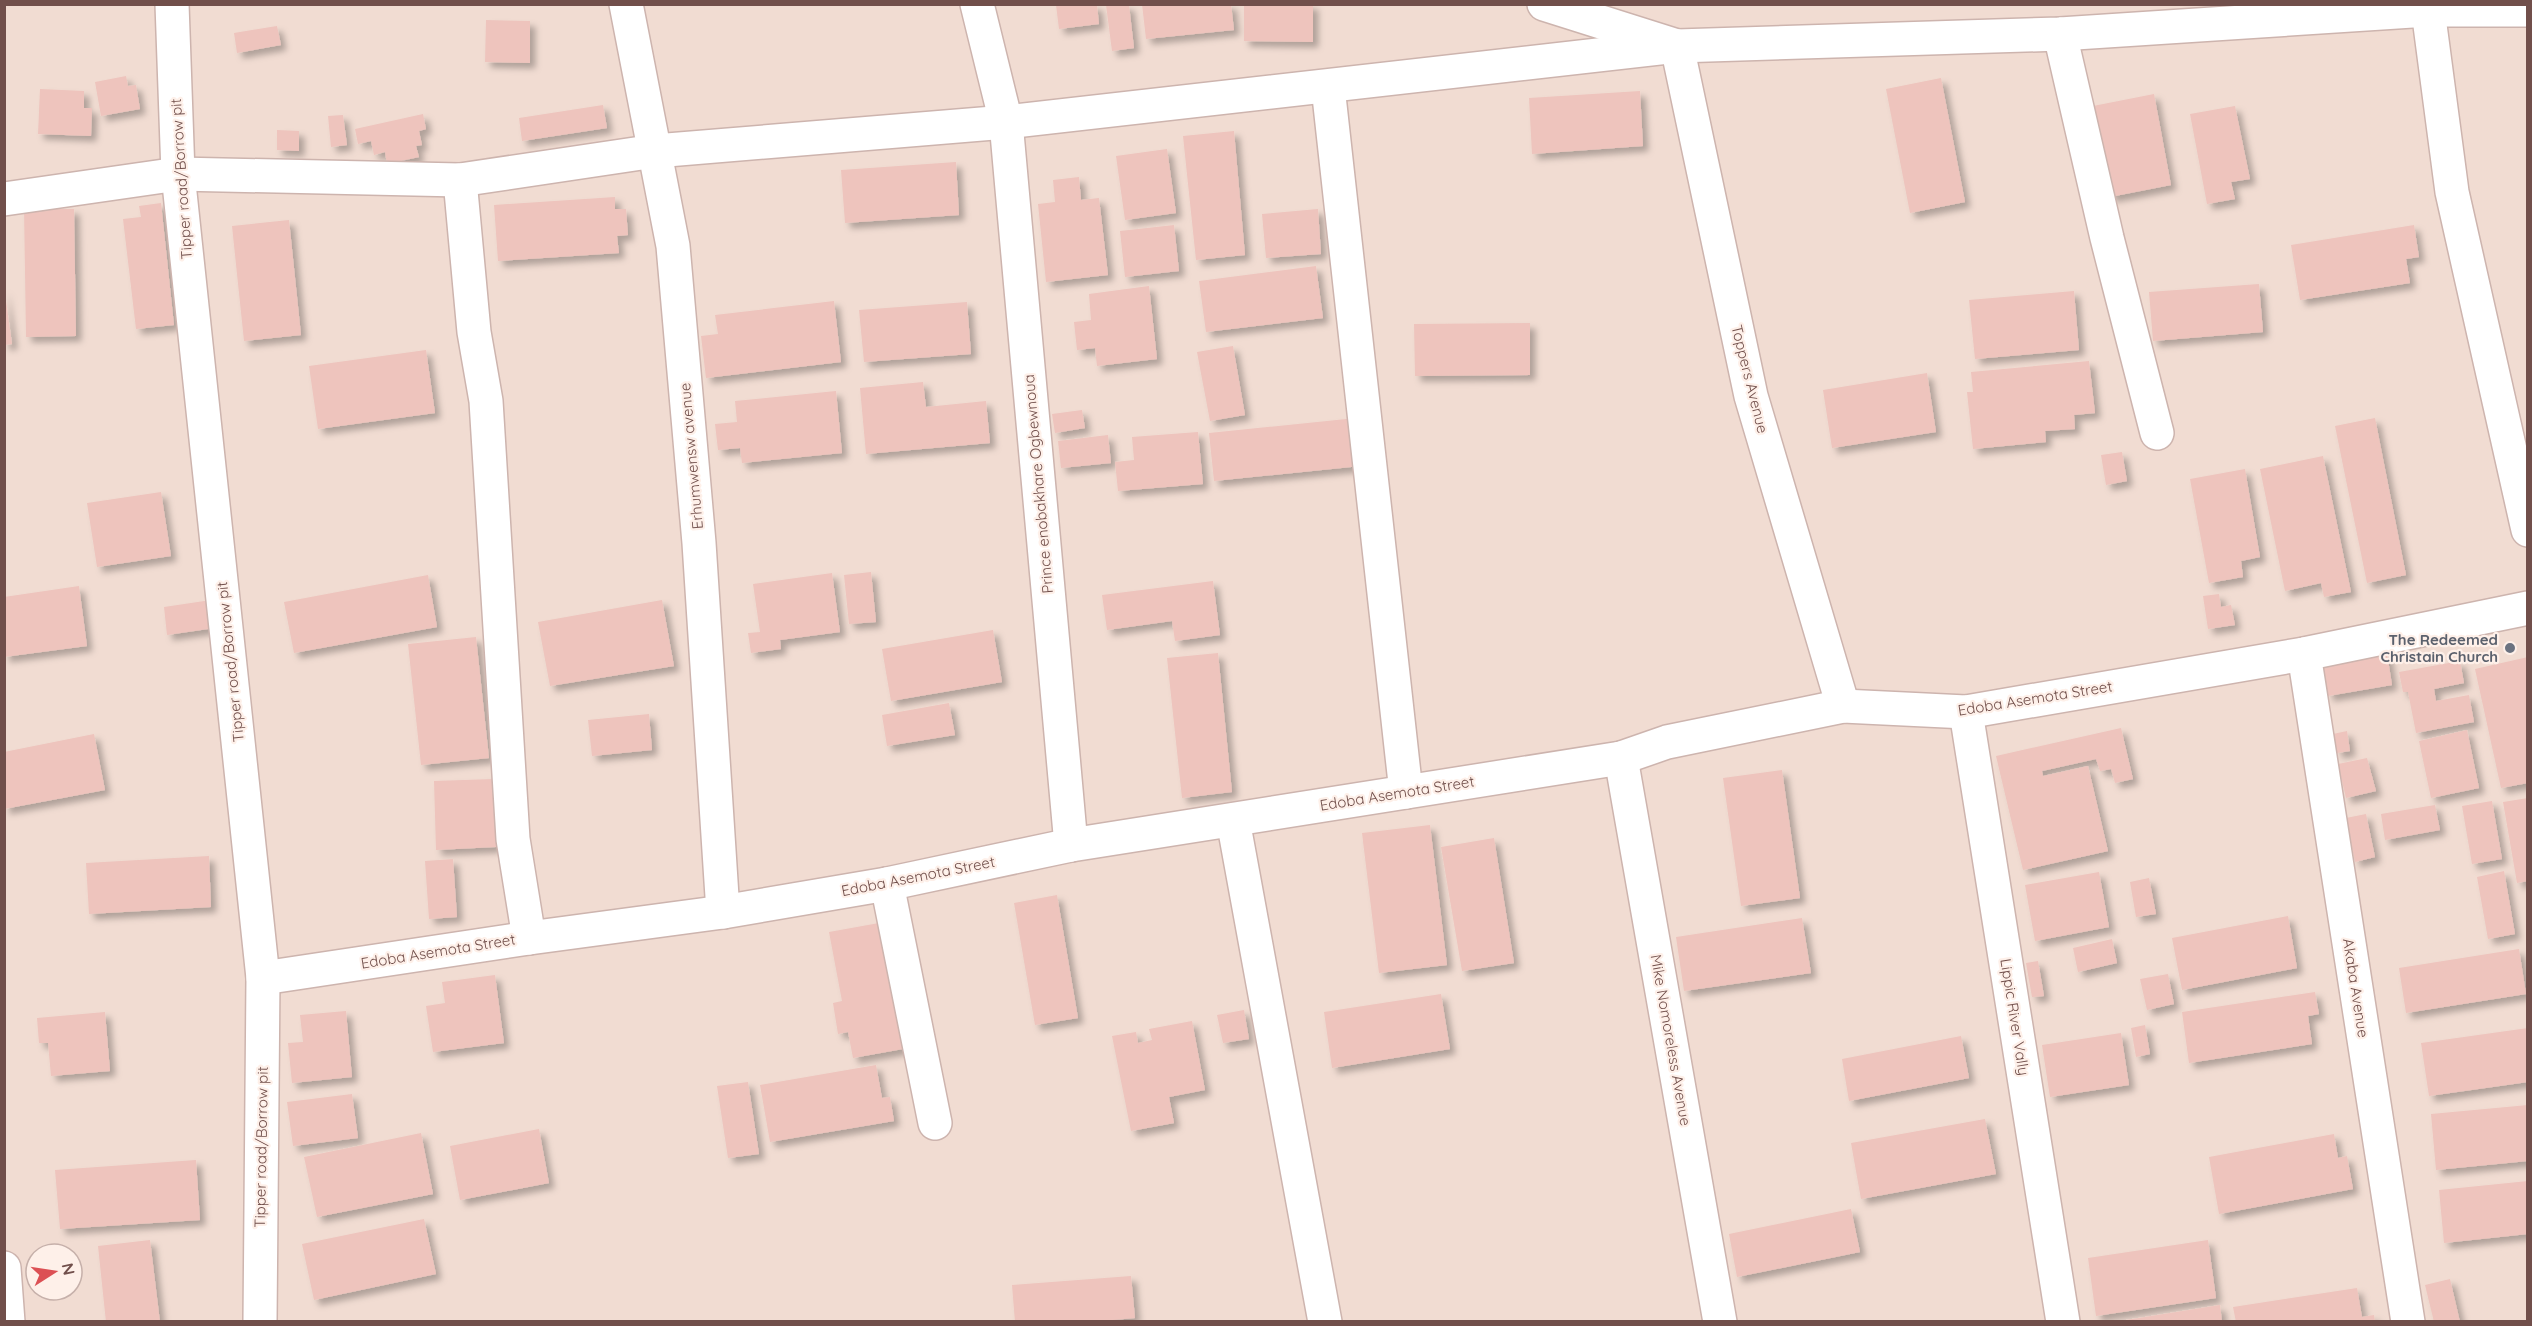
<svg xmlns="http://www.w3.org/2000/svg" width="2532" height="1326" font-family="Quicksand,sans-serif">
<defs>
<filter id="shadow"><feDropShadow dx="5.5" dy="5.5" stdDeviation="3" flood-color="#0004"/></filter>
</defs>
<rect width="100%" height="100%" fill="#faece3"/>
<path fill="#f1dcd2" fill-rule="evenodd" d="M 5,5 L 2527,5 L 2527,1321 L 5,1322 ZM 36,1254 L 72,1254 L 72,1290 L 36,1290 Z"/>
<g fill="#eec4bd" filter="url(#shadow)">
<path d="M 1142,4 L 1231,4 L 1234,30 L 1146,39 Z"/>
<path d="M 1244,4 L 1313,4 L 1313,42 L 1244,41 Z"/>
<path d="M 1056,5 L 1097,5 L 1099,24 L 1059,29 Z"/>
<path d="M 1106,5 L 1129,5 L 1134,48 L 1112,51 Z"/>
<path d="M 486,20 L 530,21 L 530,63 L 485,62 Z"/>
<path d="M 277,26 L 281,45 L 237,53 L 234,33 Z"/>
<path d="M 126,76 L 128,86 L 136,85 L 140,109 L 101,116 L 95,82 Z"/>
<path d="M 1941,78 L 1965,202 L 1910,213 L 1886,89 Z"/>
<path d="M 40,89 L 84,91 L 84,108 L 92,108 L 91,136 L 38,134 Z"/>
<path d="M 1640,91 L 1643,146 L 1532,154 L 1529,98 Z"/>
<path d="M 2154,94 L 2171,185 L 2110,197 L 2093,106 Z"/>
<path d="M 603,105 L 607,128 L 522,141 L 519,118 Z"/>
<path d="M 2235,106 L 2250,179 L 2231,182 L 2235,199 L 2207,204 L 2190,114 Z"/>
<path d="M 423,114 L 426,129 L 419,131 L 422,145 L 416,146 L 419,157 L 387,164 L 385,152 L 374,155 L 371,141 L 358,144 L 355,129 Z"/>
<path d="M 343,115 L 347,145 L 331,147 L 328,116 Z"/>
<path d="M 277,130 L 299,131 L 299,151 L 277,150 Z"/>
<path d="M 1234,131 L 1245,255 L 1196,260 L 1183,136 Z"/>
<path d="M 1167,149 L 1176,213 L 1125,220 L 1116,156 Z"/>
<path d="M 956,162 L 959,215 L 845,223 L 841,170 Z"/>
<path d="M 1079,177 L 1081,200 L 1099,198 L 1108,275 L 1046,282 L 1038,204 L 1055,202 L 1053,180 Z"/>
<path d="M 615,197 L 615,209 L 626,209 L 628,235 L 617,236 L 619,253 L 498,261 L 494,205 Z"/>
<path d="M 161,203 L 174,325 L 136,329 L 123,219 L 141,217 L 139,206 Z"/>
<path d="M 24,209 L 74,209 L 76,336 L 26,337 Z"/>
<path d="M 1318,209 L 1321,254 L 1266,258 L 1262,214 Z"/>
<path d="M 289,220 L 301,335 L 244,341 L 232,226 Z"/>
<path d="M 1174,225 L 1179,271 L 1125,277 L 1120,231 Z"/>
<path d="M 2414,225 L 2419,257 L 2406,259 L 2410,283 L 2300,300 L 2291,245 Z"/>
<path d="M 1316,266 L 1323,318 L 1206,332 L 1199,281 Z"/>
<path d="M 2259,284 L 2263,332 L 2153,341 L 2149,292 Z"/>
<path d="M 1149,286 L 1157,359 L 1097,366 L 1095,348 L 1077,350 L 1074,322 L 1091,320 L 1089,294 Z"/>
<path d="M 4,287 L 12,344 L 4,345 Z"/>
<path d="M 2074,291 L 2079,350 L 1975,359 L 1969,300 Z"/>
<path d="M 834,301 L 841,362 L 706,378 L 701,336 L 718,334 L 715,315 Z"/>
<path d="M 967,302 L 971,354 L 864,362 L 859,310 Z"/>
<path d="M 1530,323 L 1530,375 L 1415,376 L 1414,324 Z"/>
<path d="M 1233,346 L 1245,415 L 1210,421 L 1197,352 Z"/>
<path d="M 426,350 L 435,413 L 318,429 L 309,366 Z"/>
<path d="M 2089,361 L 2095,413 L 2074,415 L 2075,429 L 2045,431 L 2046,442 L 1973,449 L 1967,392 L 1973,392 L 1971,372 Z"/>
<path d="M 1927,373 L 1936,432 L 1832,448 L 1823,390 Z"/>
<path d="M 923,382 L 926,407 L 986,401 L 990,443 L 866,454 L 860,388 Z"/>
<path d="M 836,391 L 842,453 L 742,463 L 740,448 L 718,450 L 715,424 L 737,422 L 735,401 Z"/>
<path d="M 1082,410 L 1085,428 L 1055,433 L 1052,414 Z"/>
<path d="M 1356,418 L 1361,466 L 1214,481 L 1209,433 Z"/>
<path d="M 2375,418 L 2406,575 L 2367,583 L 2335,426 Z"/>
<path d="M 1198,432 L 1203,484 L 1118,491 L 1115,462 L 1134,460 L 1132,437 Z"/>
<path d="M 1108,435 L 1111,463 L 1061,468 L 1058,441 Z"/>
<path d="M 2122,452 L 2127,481 L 2106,485 L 2101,455 Z"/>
<path d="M 2323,456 L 2351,592 L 2324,597 L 2321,583 L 2285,591 L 2260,469 Z"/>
<path d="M 2245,469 L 2260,557 L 2241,561 L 2243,577 L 2209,583 L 2190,479 Z"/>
<path d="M 161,492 L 171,556 L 97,567 L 87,503 Z"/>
<path d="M 871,572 L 876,622 L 849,624 L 844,575 Z"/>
<path d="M 832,573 L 840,632 L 780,640 L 781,649 L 751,653 L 748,633 L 760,632 L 753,584 Z"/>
<path d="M 428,575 L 437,627 L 294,653 L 284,602 Z"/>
<path d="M 1213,581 L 1220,635 L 1175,641 L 1172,621 L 1107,630 L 1102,595 Z"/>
<path d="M 79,586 L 87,646 L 4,657 L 4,597 Z"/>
<path d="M 2219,594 L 2221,607 L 2231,605 L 2235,625 L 2208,629 L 2203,596 Z"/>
<path d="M 211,600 L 215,628 L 167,635 L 164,607 Z"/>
<path d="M 662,600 L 674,666 L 550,686 L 538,622 Z"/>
<path d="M 993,630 L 1002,682 L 891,701 L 882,649 Z"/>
<path d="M 476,637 L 489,758 L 421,765 L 408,644 Z"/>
<path d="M 2386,647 L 2392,685 L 2328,696 L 2321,659 Z"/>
<path d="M 1218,653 L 1232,792 L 1182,798 L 1167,658 Z"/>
<path d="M 2528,657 L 2528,783 L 2501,788 L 2475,669 Z"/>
<path d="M 2460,661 L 2464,683 L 2434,689 L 2436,701 L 2469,695 L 2474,722 L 2416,733 L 2408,692 L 2403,692 L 2399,672 Z"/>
<path d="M 949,703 L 955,735 L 887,746 L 882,715 Z"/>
<path d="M 649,714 L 652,750 L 592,756 L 588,720 Z"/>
<path d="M 2121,728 L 2133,779 L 2115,783 L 2111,769 L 2100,771 L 2096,759 L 2042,771 L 2043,776 L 2088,766 L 2108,851 L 2023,870 L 1996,756 Z"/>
<path d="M 2467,730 L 2479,788 L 2431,798 L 2419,741 Z"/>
<path d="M 2347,731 L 2350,751 L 2337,753 L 2333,734 Z"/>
<path d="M 94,734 L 105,790 L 4,809 L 4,752 Z"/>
<path d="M 2367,758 L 2376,791 L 2346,798 L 2338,764 Z"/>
<path d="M 1782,770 L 1800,898 L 1741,906 L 1723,778 Z"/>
<path d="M 494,779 L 496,847 L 436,850 L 434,781 Z"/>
<path d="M 2528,798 L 2528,881 L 2517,883 L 2503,802 Z"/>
<path d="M 2492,801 L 2502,859 L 2472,864 L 2462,806 Z"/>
<path d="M 2435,805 L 2440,830 L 2385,840 L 2381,814 Z"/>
<path d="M 2366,814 L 2375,857 L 2355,862 L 2346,818 Z"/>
<path d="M 1430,825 L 1447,965 L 1379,973 L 1362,833 Z"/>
<path d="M 1494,838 L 1514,963 L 1462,971 L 1441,847 Z"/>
<path d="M 209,856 L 211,907 L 89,914 L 86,863 Z"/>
<path d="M 453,859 L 457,917 L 429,919 L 425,861 Z"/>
<path d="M 2504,871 L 2515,934 L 2488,939 L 2477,877 Z"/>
<path d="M 2099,872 L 2109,927 L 2035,941 L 2025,885 Z"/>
<path d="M 2149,878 L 2156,914 L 2136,917 L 2130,882 Z"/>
<path d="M 1057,895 L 1078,1018 L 1035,1025 L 1014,903 Z"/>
<path d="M 2288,916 L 2297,968 L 2182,990 L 2172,938 Z"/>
<path d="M 1802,918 L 1811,973 L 1684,991 L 1676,937 Z"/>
<path d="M 879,923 L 903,1049 L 853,1058 L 848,1032 L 838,1034 L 833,1003 L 842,1001 L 829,932 Z"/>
<path d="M 2112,939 L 2117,963 L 2078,972 L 2073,948 Z"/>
<path d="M 2519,949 L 2526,994 L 2406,1013 L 2399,968 Z"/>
<path d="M 2038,961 L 2044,996 L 2032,997 L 2026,963 Z"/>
<path d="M 2168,974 L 2174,1004 L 2147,1010 L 2140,979 Z"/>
<path d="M 495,975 L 504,1043 L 433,1052 L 426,1006 L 445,1003 L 442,982 Z"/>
<path d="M 2315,992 L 2319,1014 L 2308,1016 L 2312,1044 L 2189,1063 L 2182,1012 Z"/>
<path d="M 1441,994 L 1450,1049 L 1332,1068 L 1324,1012 Z"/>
<path d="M 1244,1010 L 1249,1039 L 1223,1043 L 1217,1015 Z"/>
<path d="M 346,1011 L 352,1077 L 292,1083 L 288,1043 L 303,1042 L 300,1015 Z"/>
<path d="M 105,1012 L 110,1071 L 51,1076 L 48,1043 L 39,1043 L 37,1018 Z"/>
<path d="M 1192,1021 L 1205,1090 L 1169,1097 L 1174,1123 L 1131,1131 L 1112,1036 L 1136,1032 L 1138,1043 L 1152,1040 L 1149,1029 Z"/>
<path d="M 2145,1025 L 2150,1054 L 2136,1057 L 2131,1028 Z"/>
<path d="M 2528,1028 L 2528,1082 L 2429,1096 L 2421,1043 Z"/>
<path d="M 2121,1033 L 2129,1085 L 2050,1097 L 2042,1045 Z"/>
<path d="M 1961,1036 L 1969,1078 L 1849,1101 L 1842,1059 Z"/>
<path d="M 876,1065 L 882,1098 L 890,1097 L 894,1121 L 770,1142 L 760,1085 Z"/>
<path d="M 748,1082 L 759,1154 L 728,1158 L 717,1086 Z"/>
<path d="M 352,1094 L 358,1138 L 293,1146 L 287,1102 Z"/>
<path d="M 2528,1105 L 2528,1161 L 2436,1170 L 2431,1114 Z"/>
<path d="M 1985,1119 L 1996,1174 L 1861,1199 L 1851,1143 Z"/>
<path d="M 539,1129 L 549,1183 L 460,1200 L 450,1146 Z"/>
<path d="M 421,1133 L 433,1194 L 317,1217 L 304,1157 Z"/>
<path d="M 2334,1134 L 2338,1158 L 2347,1156 L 2353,1189 L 2219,1214 L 2209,1157 Z"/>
<path d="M 196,1160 L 200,1220 L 60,1229 L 55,1170 Z"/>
<path d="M 2528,1181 L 2528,1234 L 2444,1243 L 2439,1190 Z"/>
<path d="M 1851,1209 L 1860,1252 L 1737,1277 L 1729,1234 Z"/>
<path d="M 424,1219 L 436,1274 L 314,1300 L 302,1244 Z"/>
<path d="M 150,1240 L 160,1322 L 106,1322 L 98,1246 Z"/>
<path d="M 2208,1240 L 2216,1298 L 2096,1316 L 2088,1258 Z"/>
<path d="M 1131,1276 L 1135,1318 L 1091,1322 L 1015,1322 L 1012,1285 Z"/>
<path d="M 2450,1279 L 2460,1322 L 2434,1322 L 2425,1285 Z"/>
<path d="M 2357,1288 L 2362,1317 L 2374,1315 L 2375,1322 L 2236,1322 L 2233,1307 Z"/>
<path d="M 2220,1305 L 2222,1322 L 2127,1322 L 2126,1320 Z"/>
</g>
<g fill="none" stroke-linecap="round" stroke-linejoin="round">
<g stroke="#cdb4ae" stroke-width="36">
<g id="street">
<path d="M 172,4 L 178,174 L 263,978 L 260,1322"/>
<path d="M 626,4 L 673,246 L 699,543 L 723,912"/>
<path d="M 977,4 L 1006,122 L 1071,845"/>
<path d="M 1544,4 L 1677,46 L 1751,396 L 1843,706"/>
<path d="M 2428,10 L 2452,192 L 2528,530"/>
<path d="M 2060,34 L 2107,238 L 2157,433"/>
<path d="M 1328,87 L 1406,792"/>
<path d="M 460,180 L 474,332 L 486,401 L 513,839 L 529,938"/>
<path d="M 4,199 L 178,174 L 460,180 L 655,151 L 1006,122 L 1677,46 L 2060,34 L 2428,10 L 2528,10"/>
<path d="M 2304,654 L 2408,1322"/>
<path d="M 1966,712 L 2063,1322"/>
<path d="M 1621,758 L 1720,1322"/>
<path d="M 1233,820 L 1325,1322"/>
<path d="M 887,884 L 935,1123"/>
<path d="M 263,978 L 529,938 L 723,912 L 887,884 L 1071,845 L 1621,758 L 1667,742 L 1843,706 L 1966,712 L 2304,654 L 2528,608"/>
<path d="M 4,1268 L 8,1322"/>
</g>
</g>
<use href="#street" stroke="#fff" stroke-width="33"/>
</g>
<circle fill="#6b7280" stroke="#fef0e9" stroke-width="2" cx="2510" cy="648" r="6"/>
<g text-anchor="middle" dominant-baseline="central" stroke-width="4.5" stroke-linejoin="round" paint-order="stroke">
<g font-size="15" fill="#714f4b" stroke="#fef0e9">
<text transform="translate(181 179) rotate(-94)">Tipper road/Borrow pit</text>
<text transform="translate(1750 379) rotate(76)">Toppers Avenue</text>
<text transform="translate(691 456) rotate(-95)">Erhumwensw avenue</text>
<text transform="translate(1038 484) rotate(-95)">Prince enobakhare Ogbewnoua</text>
<text transform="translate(230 662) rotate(-96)">Tipper road/Borrow pit</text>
<text transform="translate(2035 698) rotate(-9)">Edoba Asemota Street</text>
<text transform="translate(1397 793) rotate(-9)">Edoba Asemota Street</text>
<text transform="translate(918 876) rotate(-11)">Edoba Asemota Street</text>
<text transform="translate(438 951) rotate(-9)">Edoba Asemota Street</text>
<text transform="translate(2356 988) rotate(81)">Akaba Avenue</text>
<text transform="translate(2015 1017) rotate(81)">Lippic River Vally</text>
<text transform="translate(1671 1040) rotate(80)">Mike Nomoreless Avenue</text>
<text transform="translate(261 1147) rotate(-89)">Tipper road/Borrow pit</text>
</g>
<g font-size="15" font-weight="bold" fill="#5b616d" stroke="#fef0e9" text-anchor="end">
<text x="2498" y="639">The Redeemed<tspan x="2498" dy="17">Christain Church</tspan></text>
</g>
</g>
<rect width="2532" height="1326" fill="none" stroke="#714f4b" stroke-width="12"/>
<g transform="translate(54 1272) rotate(78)"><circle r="28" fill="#fef0e9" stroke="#c6b0aa" stroke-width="1.5"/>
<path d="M0-4.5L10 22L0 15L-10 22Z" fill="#dc5054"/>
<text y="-9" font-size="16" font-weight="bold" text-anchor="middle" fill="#714f4b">N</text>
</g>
</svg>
